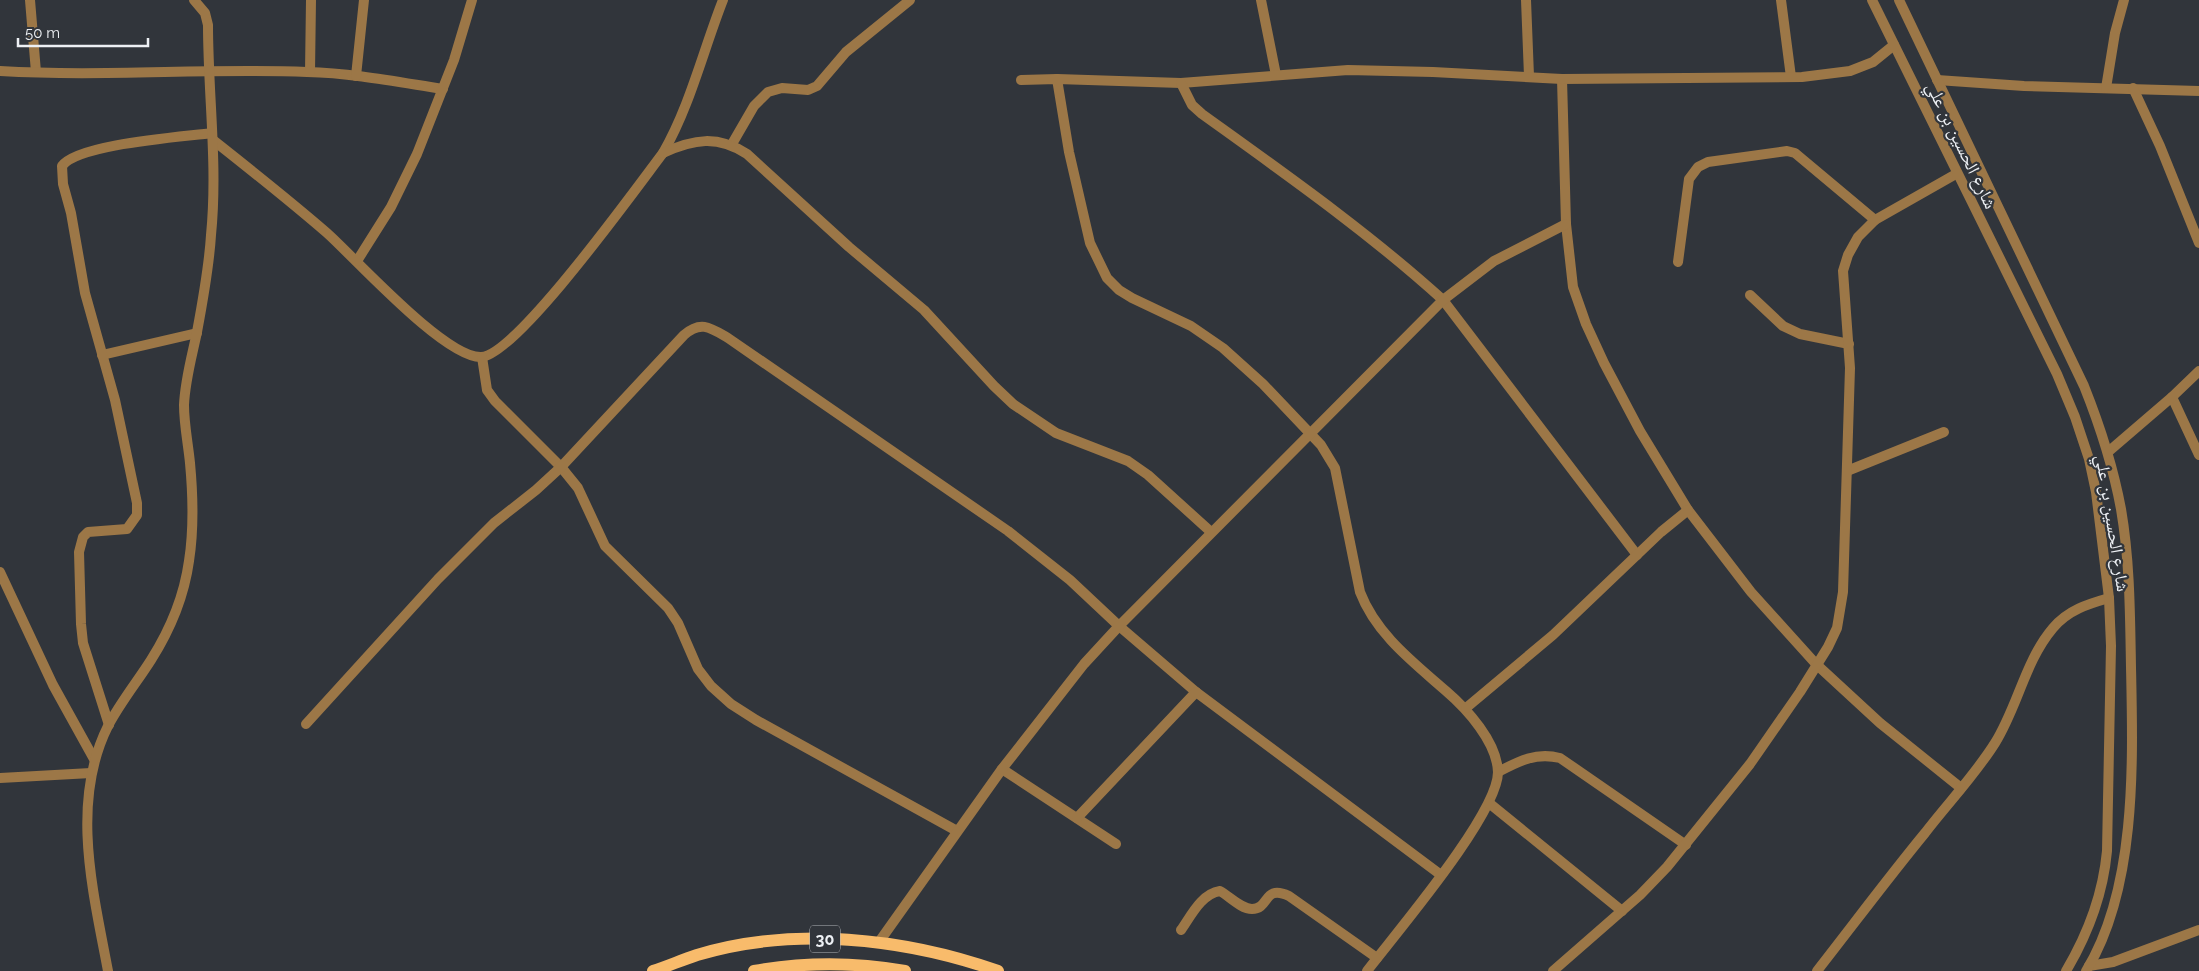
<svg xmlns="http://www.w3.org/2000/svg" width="2199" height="971" font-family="Raleway,'Noto Naskh Arabic',sans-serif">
<rect width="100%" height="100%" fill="#31353b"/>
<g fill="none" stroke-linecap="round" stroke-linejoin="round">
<g stroke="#9c7747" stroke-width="10">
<path d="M 30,0 L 36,72"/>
<path d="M 1261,0 L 1276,75"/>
<path d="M 1526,0 L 1529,76"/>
<path d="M 1781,0 L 1791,77"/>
<path d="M 0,71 C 102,77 205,68 307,72 C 353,73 398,82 443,89"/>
<path d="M 310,72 L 311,0"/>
<path d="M 356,76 L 364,0"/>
<path d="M 1057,79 L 1069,152 L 1090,243 L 1107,278 L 1119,290 L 1132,298 L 1191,326 L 1223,348 L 1263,384 L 1321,445 L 1335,468 L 1360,592 C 1376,634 1413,662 1446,691 C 1467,709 1497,742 1498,772 C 1498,814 1396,933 1367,971"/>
<path d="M 1562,79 L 1566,224 L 1573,287 L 1586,324 L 1604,363 L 1640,431 L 1688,510 L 1751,592 L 1816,664 L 1880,723 L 1961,788"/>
<path d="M 1021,80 L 1057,79 L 1181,83 L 1348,70 L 1433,72 L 1562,79 L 1802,77 L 1850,71 L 1873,62 L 1894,45"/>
<path d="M 1937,80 L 2024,86 L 2199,91"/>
<path d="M 1181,83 L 1192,105 L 1202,114 C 1284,173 1368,232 1443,300 L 1637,555"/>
<path d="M 2106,88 L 2115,33 L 2124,0"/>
<path d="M 2133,88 L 2160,146 L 2199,243"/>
<path d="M 213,140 C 251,170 290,201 327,233 C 356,259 445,358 481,357 C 516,356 637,187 663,153 C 690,106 703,51 723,0"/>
<path d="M 732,144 L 754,106 L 768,92 L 782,88 L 808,90 L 817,86 L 846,52 L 910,0"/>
<path d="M 663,153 C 694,139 717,135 747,154 L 849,247 L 924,310 L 994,386 L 1013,404 L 1056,433 L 1128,461 L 1148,475 L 1211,532"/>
<path d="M 357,261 L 391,207 L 417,154 L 454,60 L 472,0"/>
<path d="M 1678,262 L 1689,179 L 1698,167 L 1708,162 L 1787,151 L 1795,153 L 1875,220"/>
<path d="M 1750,295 L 1783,326 L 1800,334 L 1849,344"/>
<path d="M 102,355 L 197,333"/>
<path d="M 482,357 L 487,390 L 495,401 L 561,467 L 578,488 L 605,546 L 668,608 L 678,623 L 698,669 L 711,686 L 731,704 L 756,720 L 957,831"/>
<path d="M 2172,397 L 2199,455"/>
<path d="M 2108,452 L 2172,397 L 2199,371"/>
<path d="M 1847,471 L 1944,432"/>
<path d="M 0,572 L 53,685 L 94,759"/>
<path d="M 1466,708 L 1553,635 L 1661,532 L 1688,510"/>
<path d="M 306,724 L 438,579 L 494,523 L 536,490 L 561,467 L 684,335 C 701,320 711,328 728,338 L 1008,531 L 1070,580 L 1119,626 L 1196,692 L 1441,875"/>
<path d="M 109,725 L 83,643 L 81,624 L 79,552 L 83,537 L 88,532 L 127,529 L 137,515 L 137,503 L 115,400 L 85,293 L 71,213 L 63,184 L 62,166 C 78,144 182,137 212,133"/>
<path d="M 1002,769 L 1116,844"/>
<path d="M 1498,772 C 1519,761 1536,752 1560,758 L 1686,845"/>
<path d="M 0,778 L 91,773"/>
<path d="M 1489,803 L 1622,911"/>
<path d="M 1077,818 L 1196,692"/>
<path d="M 1181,930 C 1191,916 1201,894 1220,891 C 1229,896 1241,909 1252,909 C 1270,909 1263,884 1289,896 L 1377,958"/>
<path d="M 879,942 L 1002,769 L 1084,664 L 1119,626 L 1443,300 L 1494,261 L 1566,224"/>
<path d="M 2089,966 L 2113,962 L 2199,930"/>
<path d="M 108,971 C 93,891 70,802 108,726 C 120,703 137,682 151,660 C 170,630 184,597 189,561 C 194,529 193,495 190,463 C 188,443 184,424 184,405 C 185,380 192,356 197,332 C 203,300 209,268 211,235 C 218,165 208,95 208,25 L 205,13 L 194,0"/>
<path d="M 1553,971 L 1640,895 L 1667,867 L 1750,764 L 1800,692 L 1828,647 L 1837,628 L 1843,592 L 1850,368 L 1843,271 L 1848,255 L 1858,237 L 1875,220 L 1956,174"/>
<path d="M 1817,971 C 1853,925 1888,878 1925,833 C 1948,803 1975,775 1995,743 C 2018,706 2025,661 2053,628 C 2068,610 2088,604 2109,598"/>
</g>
<g stroke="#9c7747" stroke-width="10">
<path d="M 1872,0 L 2057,374 L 2075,417 L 2089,459 L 2096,492 L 2109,598 L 2111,646 L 2107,851 C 2103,894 2088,934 2066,971"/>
<path d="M 1899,0 L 2084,386 C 2100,426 2113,466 2121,509 C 2130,562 2130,614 2131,667 C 2133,762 2137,888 2086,971"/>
</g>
<g stroke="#f8bb6b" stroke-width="12">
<path d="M 653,971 C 668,966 682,960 697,955 C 793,926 904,938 998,971"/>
<path d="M 754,971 C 804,962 855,962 905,971"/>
</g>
</g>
<g text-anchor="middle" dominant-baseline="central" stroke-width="4.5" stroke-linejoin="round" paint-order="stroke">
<rect fill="#31353b" stroke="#b5b8bc" stroke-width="1" x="810" y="925.5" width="30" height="27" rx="4"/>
<g font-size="16" font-weight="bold" fill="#edf0f4">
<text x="825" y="939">30</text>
</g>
<g font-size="18" fill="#edf0f4" stroke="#31353b">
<text transform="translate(1962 145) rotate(64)">شارع الحسين بن علي</text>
<text transform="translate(2113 523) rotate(81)">شارع الحسين بن علي</text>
</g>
</g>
<path d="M18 38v8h130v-8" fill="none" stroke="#edf0f4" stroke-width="2.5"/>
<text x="25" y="38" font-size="15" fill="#edf0f4" stroke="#31353b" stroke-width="4" paint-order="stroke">50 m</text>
</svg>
